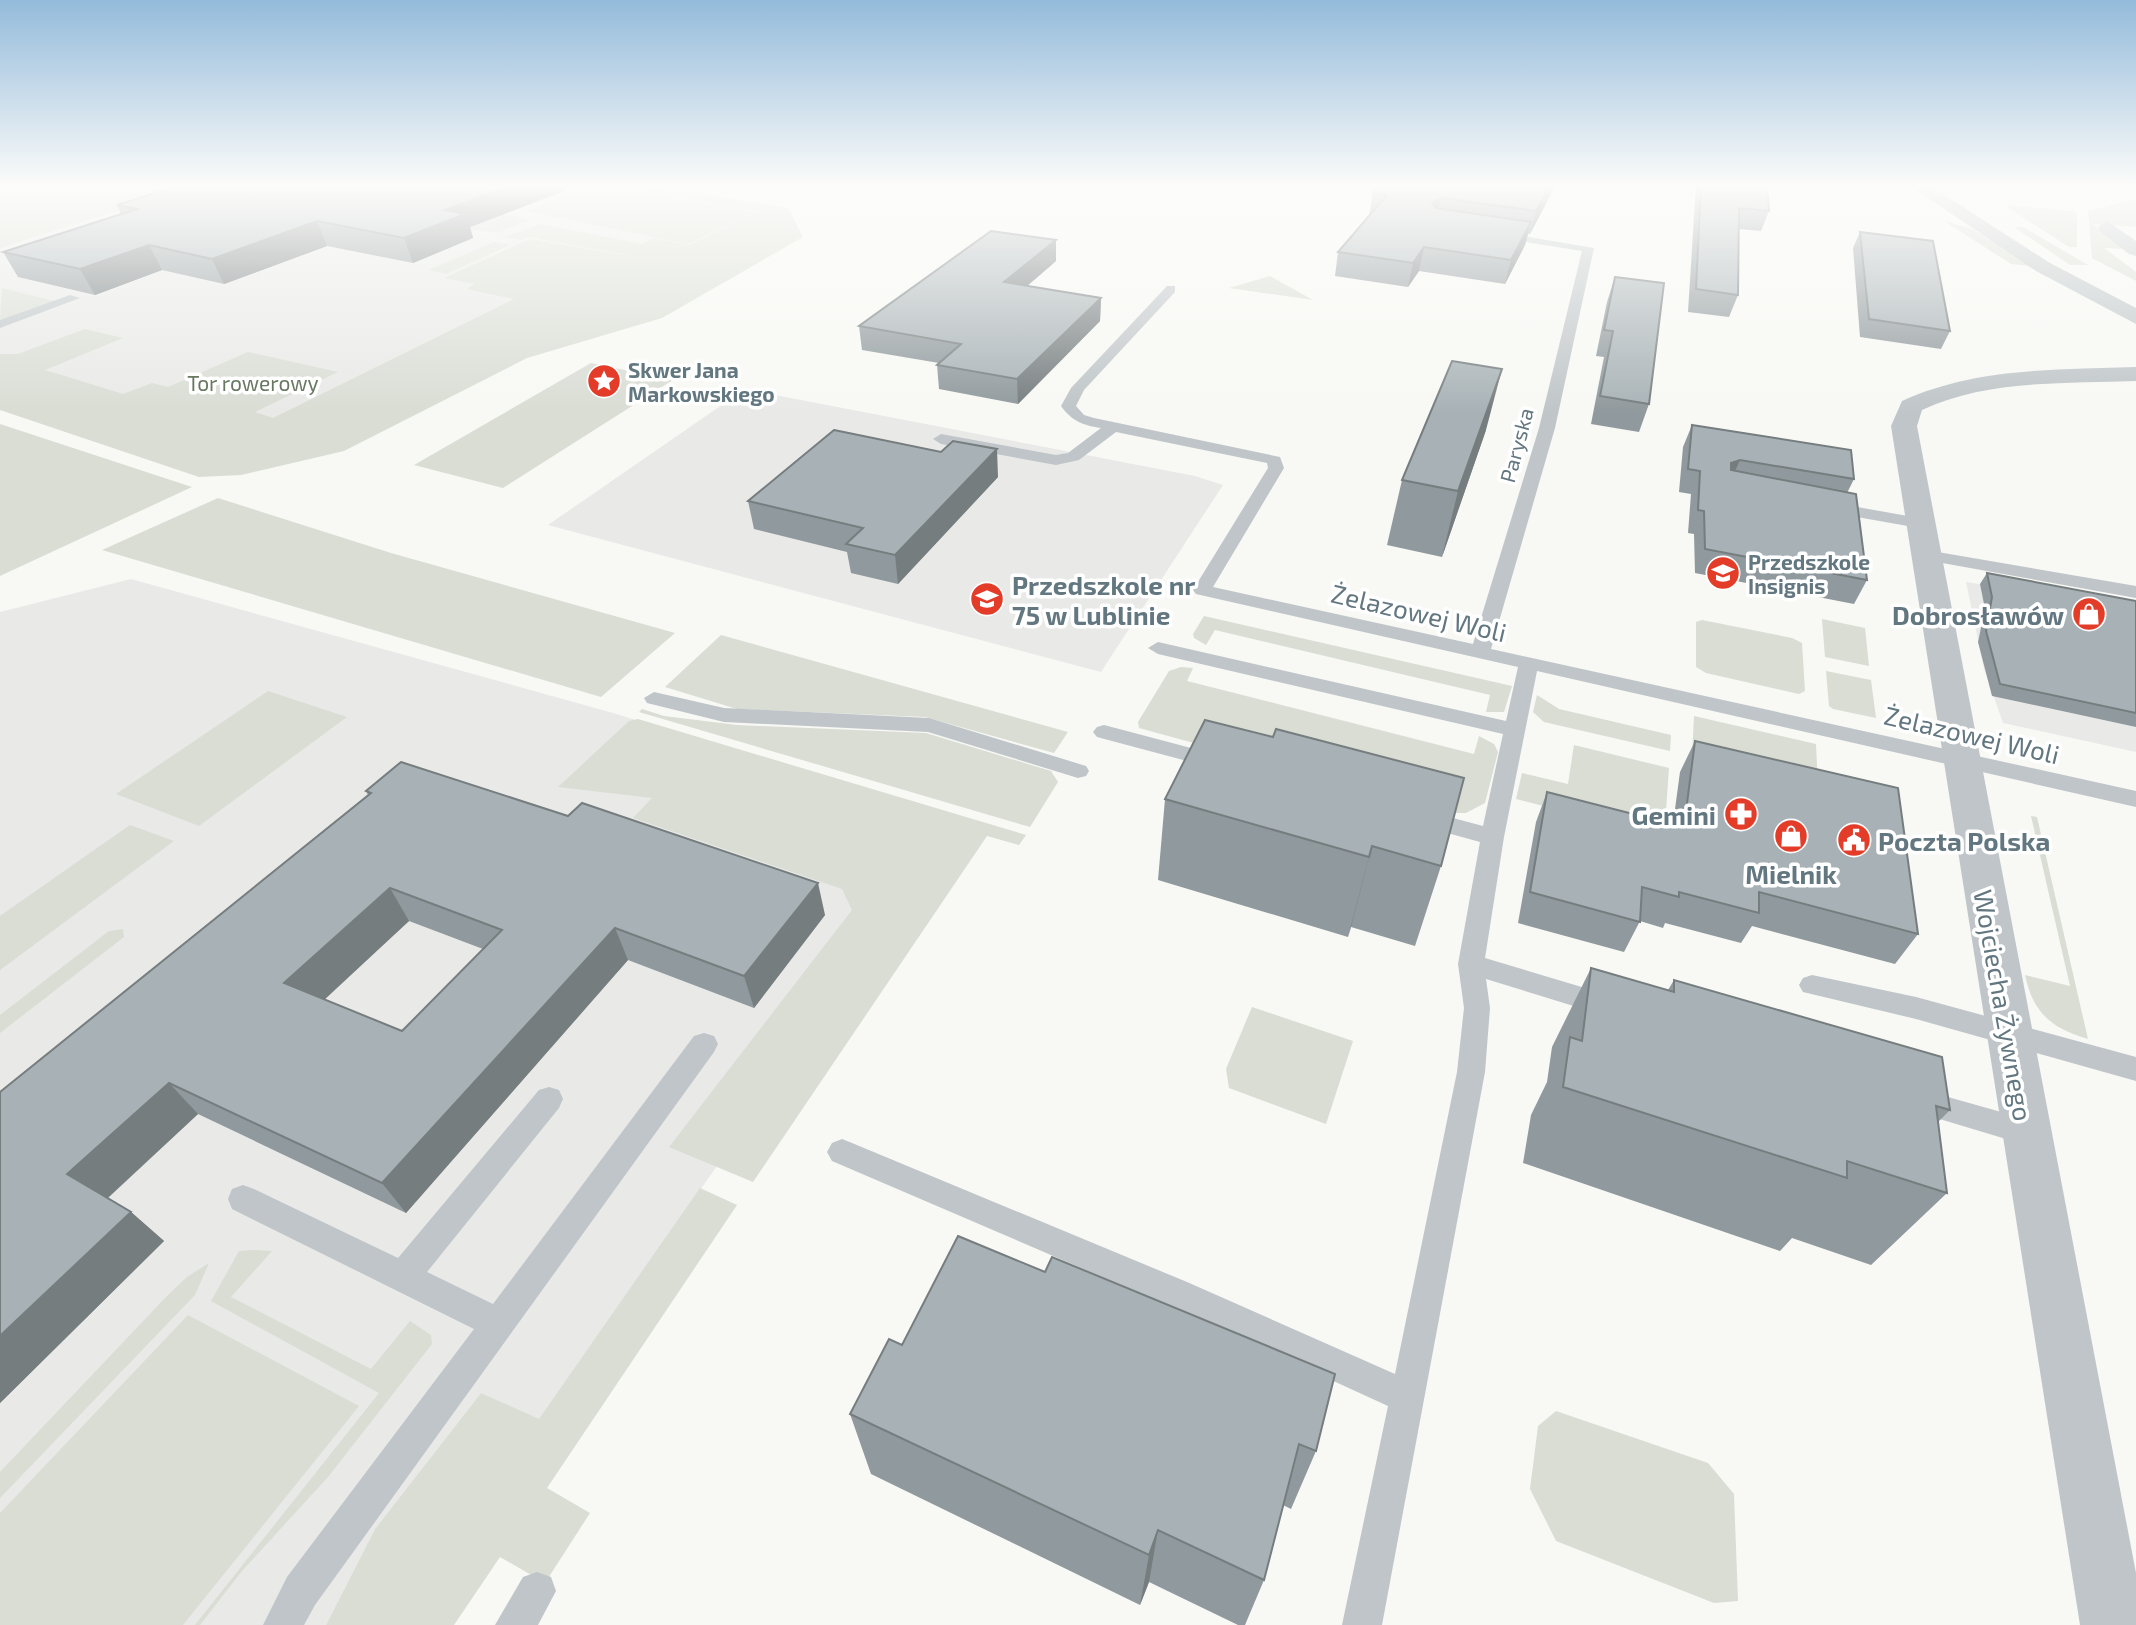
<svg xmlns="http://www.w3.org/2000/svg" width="2136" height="1625" font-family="'Exo 2',sans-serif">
<rect width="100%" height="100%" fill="#f8f8f5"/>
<g fill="#e9e9e8">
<path d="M 187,185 L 645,185 L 769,205 L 770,211 L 381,418 L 144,447 L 0,402 L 0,248 L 185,189 Z"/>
<path d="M 775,395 L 1195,476 L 1223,485 L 1101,672 L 548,525 L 732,398 Z"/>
<path d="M 131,579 L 613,713 L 960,819 L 539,1420 L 481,1393 L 375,1529 L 326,1625 L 0,1625 L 0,612 Z"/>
<path d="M 1966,582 L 2136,609 L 2136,752 L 2003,723 L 1984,669 Z"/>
</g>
<g fill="#d9ddd4">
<path d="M 0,185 L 187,185 L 186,189 L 0,248 Z"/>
<path d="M 593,185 L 606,185 L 755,213 L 688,244 L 526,211 Z"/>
<path d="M 613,185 L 645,185 L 788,208 L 803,237 L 662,318 L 527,358 L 344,451 L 241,475 L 199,477 L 0,410 L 0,354 L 18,354 L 85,329 L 123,338 L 45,370 L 123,394 L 152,383 L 168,387 L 248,352 L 338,372 L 255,412 L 273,418 L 514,299 L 467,289 L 475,284 L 444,278 L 530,239 L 660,261 L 528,237 L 522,240 L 504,237 L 541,224 L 641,244 L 655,238 L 689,245 L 758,212 Z"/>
<path d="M 2136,199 L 2136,227 L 2093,224 L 2123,249 L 2104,248 L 2136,272 L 2136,281 L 2092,258 L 2088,211 Z"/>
<path d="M 2004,205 L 2074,211 L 2077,213 L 2077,247 L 2069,247 Z"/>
<path d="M 496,212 L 529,220 L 497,233 L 459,227 Z"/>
<path d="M 1944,221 L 1972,229 L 2031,266 L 2011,264 Z"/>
<path d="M 2014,227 L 2023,227 L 2088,265 L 2070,265 Z"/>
<path d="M 494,242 L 510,245 L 446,274 L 429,270 Z"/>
<path d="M 1270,276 L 1313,300 L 1229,288 Z"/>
<path d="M 2,288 L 54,301 L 0,320 Z"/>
<path d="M 591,363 L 673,380 L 503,488 L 414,465 Z"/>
<path d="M 0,424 L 192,487 L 0,576 Z"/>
<path d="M 218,498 L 391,553 L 675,633 L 601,697 L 102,550 Z"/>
<path d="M 1204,616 L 1512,686 L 1504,712 L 1486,712 L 1490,695 L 1215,630 L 1206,645 L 1194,638 L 1193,634 Z"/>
<path d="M 1822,619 L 1865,628 L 1869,666 L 1825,657 Z"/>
<path d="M 1702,620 L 1792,638 L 1802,643 L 1805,691 L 1799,694 L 1706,673 L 1696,667 L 1696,622 Z"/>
<path d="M 721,635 L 1068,732 L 1054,753 L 925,717 L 737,709 L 665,687 Z"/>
<path d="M 1181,667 L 1193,668 L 1187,681 L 1474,754 L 1479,736 L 1494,744 L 1498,752 L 1485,803 L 1466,813 L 1450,813 L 1139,728 L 1138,722 L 1169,671 Z"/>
<path d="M 1826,671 L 1871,680 L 1876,718 L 1833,709 L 1829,706 Z"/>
<path d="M 268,691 L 347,717 L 199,826 L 116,794 Z"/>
<path d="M 1537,695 L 1559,709 L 1671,735 L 1670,751 L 1544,722 L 1533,712 Z"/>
<path d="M 642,709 L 664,716 L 737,725 L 926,733 L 1051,771 L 1058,782 L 1030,827 L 639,712 Z"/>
<path d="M 1694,716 L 1816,744 L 1818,787 L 1692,757 Z"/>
<path d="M 638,719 L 1026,835 L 1019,845 L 987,836 L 753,1182 L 669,1147 L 852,910 L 842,889 L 633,818 L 652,798 L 558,787 L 629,721 Z"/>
<path d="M 1574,745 L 1669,768 L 1662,868 L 1645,832 L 1516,799 L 1522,773 L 1568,784 Z"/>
<path d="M 2031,816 L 2037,817 L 2088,1039 C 2051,1028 2033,1013 2025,975 L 2070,986 Z"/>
<path d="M 130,825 L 174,841 L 0,970 L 0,916 Z"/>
<path d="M 123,929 L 124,937 L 0,1033 L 0,1015 L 109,931 Z"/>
<path d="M 1252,1007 L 1353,1041 L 1326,1124 L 1229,1088 L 1226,1069 Z"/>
<path d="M 700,1188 L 737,1205 L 547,1488 L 590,1513 L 545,1583 L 500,1557 L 454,1625 L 326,1625 L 375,1529 L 481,1393 L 539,1419 Z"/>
<path d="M 252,1250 L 272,1251 L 231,1297 L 371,1369 L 410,1321 L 431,1335 L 432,1344 L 328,1477 L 242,1571 L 200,1625 L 195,1625 L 379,1393 L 211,1301 L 239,1251 Z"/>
<path d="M 209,1263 L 195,1295 L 0,1498 L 0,1472 L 167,1296 L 187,1277 Z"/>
<path d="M 188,1315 L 359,1406 L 183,1625 L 0,1625 L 0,1513 Z"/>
<path d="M 1556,1411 L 1708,1463 L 1734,1494 L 1738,1601 L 1714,1603 L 1556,1541 L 1530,1489 L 1538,1426 Z"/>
</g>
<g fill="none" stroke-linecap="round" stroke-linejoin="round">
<g fill="#bfc5c8" fill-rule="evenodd">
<path d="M 1498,232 L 1594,248 L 1555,428 L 1491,649 L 2136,791 L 2136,807 L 1537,671 L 1504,837 L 1485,958 L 1615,997 L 1619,1005 L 1615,1013 L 1606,1016 L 1486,979 L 1490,1008 L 1485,1072 L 1382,1625 L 1342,1625 L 1388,1406 L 1165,1304 L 832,1161 L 827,1152 L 832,1143 L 842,1139 L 852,1143 L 1187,1282 L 1395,1374 L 1457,1072 L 1464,1008 L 1458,964 L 1480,842 L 1415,824 L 1412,818 L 1415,812 L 1423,810 L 1483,826 L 1503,734 L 1158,654 L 1148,648 L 1158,642 L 1506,721 L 1518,667 L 1196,594 L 1193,590 L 1268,468 L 1267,463 L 1116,432 L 1079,460 L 1056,465 L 941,444 L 933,439 L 941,434 L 1056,455 L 1068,453 L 1101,428 C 1082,425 1072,421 1061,406 L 1071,388 L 1167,286 L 1175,286 L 1175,292 L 1084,390 L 1076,406 L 1084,415 L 1094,418 L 1280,457 L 1284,468 L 1213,587 L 1473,644 L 1539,428 L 1582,251 L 1494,237 L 1494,233 Z"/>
<path d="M 70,295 L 80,298 L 0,328 L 0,320 Z"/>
<path d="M 1829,502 L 1919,518 L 1927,523 L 1919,528 L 1823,511 L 1823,503 Z"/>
<path d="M 1926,550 L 2136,586 L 2136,598 L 1920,559 L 1917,555 L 1920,551 Z"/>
<path d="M 654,692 L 724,708 L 929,718 L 1086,766 L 1089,771 L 1086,776 L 1078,778 L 928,732 L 724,722 L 647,703 L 644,698 Z"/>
<path d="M 1104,725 L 1225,757 L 1228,762 L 1225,767 L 1217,769 L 1097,737 L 1093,732 L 1097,727 Z"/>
<path d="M 1812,975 L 1916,997 L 2136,1057 L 2136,1081 L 1916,1019 L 1803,992 L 1799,985 L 1803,978 Z"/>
<path d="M 704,1033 L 714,1036 L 718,1044 L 714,1052 L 315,1605 L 304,1625 L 263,1625 L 287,1577 L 474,1329 L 232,1209 L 228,1199 L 232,1189 L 243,1185 L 254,1189 L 398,1258 L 539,1090 L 549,1087 L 559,1090 L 563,1099 L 559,1108 L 427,1272 L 493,1304 L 694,1036 Z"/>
<path d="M 1923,1090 L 2026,1119 L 2036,1123 L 2041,1132 L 2036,1141 L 2026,1145 L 1913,1111 L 1909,1102 L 1913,1093 Z"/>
<path d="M 537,1572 L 551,1577 L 556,1591 L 538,1625 L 495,1625 L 523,1577 Z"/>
</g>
<g fill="#bfc5c8" fill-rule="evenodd">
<path d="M 2107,221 L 2136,241 L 2136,256 L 2129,254 L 2100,231 L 2098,227 Z"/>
<path d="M 2136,367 L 2136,381 C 2064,384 1988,379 1922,410 L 1917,426 L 2136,1573 L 2136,1625 L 2080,1625 L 1891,426 L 1902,401 C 1976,367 2057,370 2136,367 Z"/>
</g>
<path fill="#bfc5c8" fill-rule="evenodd" d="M 1909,185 L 1929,185 L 2050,263 L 2136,308 L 2136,324 L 2036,271 Z"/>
</g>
<g fill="#90999d" fill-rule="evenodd">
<path d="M 180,185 L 580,185 L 470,227 L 473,238 L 413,263 L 327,246 L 224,284 L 162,270 L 95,295 L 18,277 L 3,252 L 121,214 L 117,205 Z"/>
<path d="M 1696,185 L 1767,185 L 1769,211 L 1761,231 L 1739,229 L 1738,295 L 1729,317 L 1688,312 Z"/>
<path d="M 1553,190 L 1530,234 L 1528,234 L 1525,245 L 1505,284 L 1419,271 L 1408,287 L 1335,276 L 1338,252 L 1369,216 L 1373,193 Z"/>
<path d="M 1860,232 L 1950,331 L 1941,349 L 1860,337 L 1853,248 Z"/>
<path d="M 1056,261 L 1027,286 L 1101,298 L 1100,321 L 1018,404 L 939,389 L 937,365 L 939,363 L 862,350 L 859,326 Z"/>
<path d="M 1615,277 L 1649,404 L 1639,432 L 1591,424 L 1604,357 L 1596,356 L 1607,302 Z"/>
<path d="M 1692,425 L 1854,479 L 1847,493 L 1867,580 L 1854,604 L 1695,573 L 1694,534 L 1688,533 L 1691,494 L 1679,492 L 1683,447 Z"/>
<path d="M 1486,430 L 1442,557 L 1387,545 L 1402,480 Z"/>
<path d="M 998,477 L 898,584 L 851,573 L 847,552 L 754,529 L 748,501 Z"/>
<path d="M 1987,573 L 2136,601 L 2136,727 L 1992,696 L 1978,642 L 1985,609 L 1980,584 Z"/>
<path d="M 1205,720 L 1441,866 L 1415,946 L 1351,927 L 1348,937 L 1158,880 L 1165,799 Z"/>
<path d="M 1695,741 L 1918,934 L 1895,964 L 1752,926 L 1741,943 L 1665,923 L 1663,928 L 1640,921 L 1624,952 L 1518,923 L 1536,822 L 1547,792 L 1673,824 L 1680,772 Z"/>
<path d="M 366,791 L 825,915 L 754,1008 L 628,960 L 406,1213 L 198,1114 L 108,1198 L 131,1212 L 164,1241 L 0,1403 L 0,1092 L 368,795 ZM 409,921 L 483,949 L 402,1031 L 324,999 Z"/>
<path d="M 1591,968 L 1668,990 L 1674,980 L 1950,1110 L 1938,1122 L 1947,1193 L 1871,1265 L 1792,1238 L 1780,1251 L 1523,1163 L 1531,1115 L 1547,1082 L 1552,1047 Z"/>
<path d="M 958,1236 L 1316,1451 L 1291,1509 L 1283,1505 L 1264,1580 L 1245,1625 L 1238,1625 L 1149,1582 L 1140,1605 L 871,1474 L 850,1414 L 902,1345 Z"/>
</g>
<g fill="#767d7f">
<path d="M 512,185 L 580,185 L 470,227 L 473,238 L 413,263 L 404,238 L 445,210 Z"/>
<path d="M 1550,185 L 1554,185 L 1553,190 L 1530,234 L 1536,211 Z"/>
<path d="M 1441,198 L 1436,220 L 1432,203 Z"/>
<path d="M 317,221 L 327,246 L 224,284 L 212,259 Z"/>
<path d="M 1531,222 L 1525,245 L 1505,284 L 1511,260 Z"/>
<path d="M 1056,240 L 1056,261 L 1005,305 L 1004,282 Z"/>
<path d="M 149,245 L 162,270 L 95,295 L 80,269 Z"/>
<path d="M 1424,247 L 1419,271 L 1408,287 L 1413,263 Z"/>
<path d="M 1101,298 L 1100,321 L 1018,404 L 1017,379 Z"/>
<path d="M 1502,369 L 1486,430 L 1442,557 L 1458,491 Z"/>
<path d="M 997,449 L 998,477 L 898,584 L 895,555 Z"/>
<path d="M 1740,460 L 1730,482 L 1731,463 Z"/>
<path d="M 1372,846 L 1351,927 L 1348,937 L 1369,857 Z"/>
<path d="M 818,883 L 825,915 L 754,1008 L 744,976 Z"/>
<path d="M 390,888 L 409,921 L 308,1015 L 284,983 Z"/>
<path d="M 615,928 L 628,960 L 406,1213 L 382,1183 Z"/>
<path d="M 169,1083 L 198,1114 L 102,1203 L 67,1174 Z"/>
<path d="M 131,1212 L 164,1241 L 0,1403 L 0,1336 Z"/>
<path d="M 1158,1530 L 1149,1582 L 1140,1605 L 1149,1555 Z"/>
</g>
<g fill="#a8b2b6" stroke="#767d7f" stroke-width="2" fill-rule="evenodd">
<path d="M 180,185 L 512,185 L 445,210 L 465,214 L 404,238 L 317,221 L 212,259 L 149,245 L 80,269 L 3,252 L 137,209 L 117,205 Z"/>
<path d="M 1380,185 L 1550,185 L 1536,211 L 1441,198 L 1432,203 L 1436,208 L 1531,222 L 1511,260 L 1424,247 L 1413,263 L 1338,252 L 1387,195 L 1373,193 Z"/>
<path d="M 1701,185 L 1767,185 L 1769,211 L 1739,208 L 1738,295 L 1696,289 Z"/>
<path d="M 991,231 L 1056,240 L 1004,282 L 1101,298 L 1017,379 L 937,365 L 961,344 L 859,326 Z"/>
<path d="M 1860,232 L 1933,241 L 1950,331 L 1869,319 Z"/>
<path d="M 1615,277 L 1664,283 L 1649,404 L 1600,396 L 1613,331 L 1604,330 Z"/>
<path d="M 1452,361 L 1502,369 L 1458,491 L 1402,480 Z"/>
<path d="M 1692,425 L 1851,450 L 1854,479 L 1740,460 L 1731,463 L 1731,470 L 1856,494 L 1867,580 L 1705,549 L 1704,511 L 1698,510 L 1700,471 L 1688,469 Z"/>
<path d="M 834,430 L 941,452 L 953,441 L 997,449 L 895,555 L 846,544 L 863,528 L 748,501 Z"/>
<path d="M 1987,573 L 2136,601 L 2136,713 L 2000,684 L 1986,631 L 1992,597 Z"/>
<path d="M 1205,720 L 1273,737 L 1276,729 L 1464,778 L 1441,866 L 1372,846 L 1369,857 L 1165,799 Z"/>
<path d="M 1695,741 L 1898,788 L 1918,934 L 1759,892 L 1759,913 L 1679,892 L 1679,897 L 1642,887 L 1640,922 L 1530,892 L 1547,792 L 1684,827 Z"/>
<path d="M 401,762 L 568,816 L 582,803 L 818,883 L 744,976 L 615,928 L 382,1183 L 169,1083 L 67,1174 L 131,1212 L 0,1336 L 0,1092 L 371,793 L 366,791 ZM 390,888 L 502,930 L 402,1031 L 284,983 Z"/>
<path d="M 1591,968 L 1674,992 L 1674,980 L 1942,1057 L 1950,1110 L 1936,1106 L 1947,1193 L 1847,1161 L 1847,1178 L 1563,1087 L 1570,1037 L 1582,1041 Z"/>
<path d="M 958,1236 L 1045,1272 L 1052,1257 L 1335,1374 L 1316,1451 L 1299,1444 L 1264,1580 L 1158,1530 L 1149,1555 L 850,1414 L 889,1339 L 902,1345 Z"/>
</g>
<linearGradient id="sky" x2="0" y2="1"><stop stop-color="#94bbdb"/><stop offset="0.45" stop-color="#fcfcfa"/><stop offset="1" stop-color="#fcfcfa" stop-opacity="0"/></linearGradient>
<rect width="2136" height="413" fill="url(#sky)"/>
<defs>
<g id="sight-disc" transform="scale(1.75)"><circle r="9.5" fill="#e33d2a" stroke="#fff"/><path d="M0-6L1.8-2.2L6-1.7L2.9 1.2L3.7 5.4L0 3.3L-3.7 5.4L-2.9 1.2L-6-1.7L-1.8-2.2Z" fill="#fff"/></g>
<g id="school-disc" transform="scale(1.75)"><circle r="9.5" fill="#e33d2a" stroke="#fff"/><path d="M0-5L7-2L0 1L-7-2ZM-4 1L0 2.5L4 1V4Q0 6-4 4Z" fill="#fff"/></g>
<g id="shop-disc" transform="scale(1.75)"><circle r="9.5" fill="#e33d2a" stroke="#fff"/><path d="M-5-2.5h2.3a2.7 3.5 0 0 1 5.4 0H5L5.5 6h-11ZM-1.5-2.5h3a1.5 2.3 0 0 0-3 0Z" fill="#fff"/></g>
<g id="pharmacy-disc" transform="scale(1.75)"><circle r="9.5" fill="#e33d2a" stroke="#fff"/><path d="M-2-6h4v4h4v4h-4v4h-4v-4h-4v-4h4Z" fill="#fff"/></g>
<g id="civic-disc" transform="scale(1.75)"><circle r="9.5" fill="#e33d2a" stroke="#fff"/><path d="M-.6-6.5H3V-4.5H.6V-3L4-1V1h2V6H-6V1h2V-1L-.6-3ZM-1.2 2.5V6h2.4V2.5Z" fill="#fff"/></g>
</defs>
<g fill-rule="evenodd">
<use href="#sight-disc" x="604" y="381"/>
<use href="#school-disc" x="1723" y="573"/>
<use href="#school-disc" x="987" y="599"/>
<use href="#shop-disc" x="2089" y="614"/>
<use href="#pharmacy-disc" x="1741" y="814"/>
<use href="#shop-disc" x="1791" y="836"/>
<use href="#civic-disc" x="1854" y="840"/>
</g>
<g text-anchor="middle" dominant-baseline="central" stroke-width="7" stroke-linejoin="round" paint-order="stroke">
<g font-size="21" font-weight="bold" fill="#637780" stroke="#fff" text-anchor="start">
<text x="628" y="369">Skwer Jana<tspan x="628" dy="24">Markowskiego</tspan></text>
<text x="1748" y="561">Przedszkole<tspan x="1748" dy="24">Insignis</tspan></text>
</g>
<g font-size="21" fill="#697862" stroke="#fff">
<text x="253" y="382">Tor rowerowy</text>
</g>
<g font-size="21" fill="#637780" stroke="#fff">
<text transform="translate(1516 445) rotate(-75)">Paryska</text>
</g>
<g font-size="26" font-weight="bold" fill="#637780" stroke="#fff" text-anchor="start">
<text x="1012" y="584">Przedszkole nr<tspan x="1012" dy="30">75 w Lublinie</tspan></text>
<text x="2064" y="614" text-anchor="end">Dobrosławów</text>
<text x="1716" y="814" text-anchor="end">Gemini</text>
<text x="1878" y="840">Poczta Polska</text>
<text x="1791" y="873" text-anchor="middle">Mielnik</text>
</g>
<g font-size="26" fill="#637780" stroke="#fff">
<text transform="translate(1419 612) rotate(13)">Żelazowej Woli</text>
<text transform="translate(1972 734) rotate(13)">Żelazowej Woli</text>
<text transform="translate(2004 1005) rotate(80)">Wojciecha Żywnego</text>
</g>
</g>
</svg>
